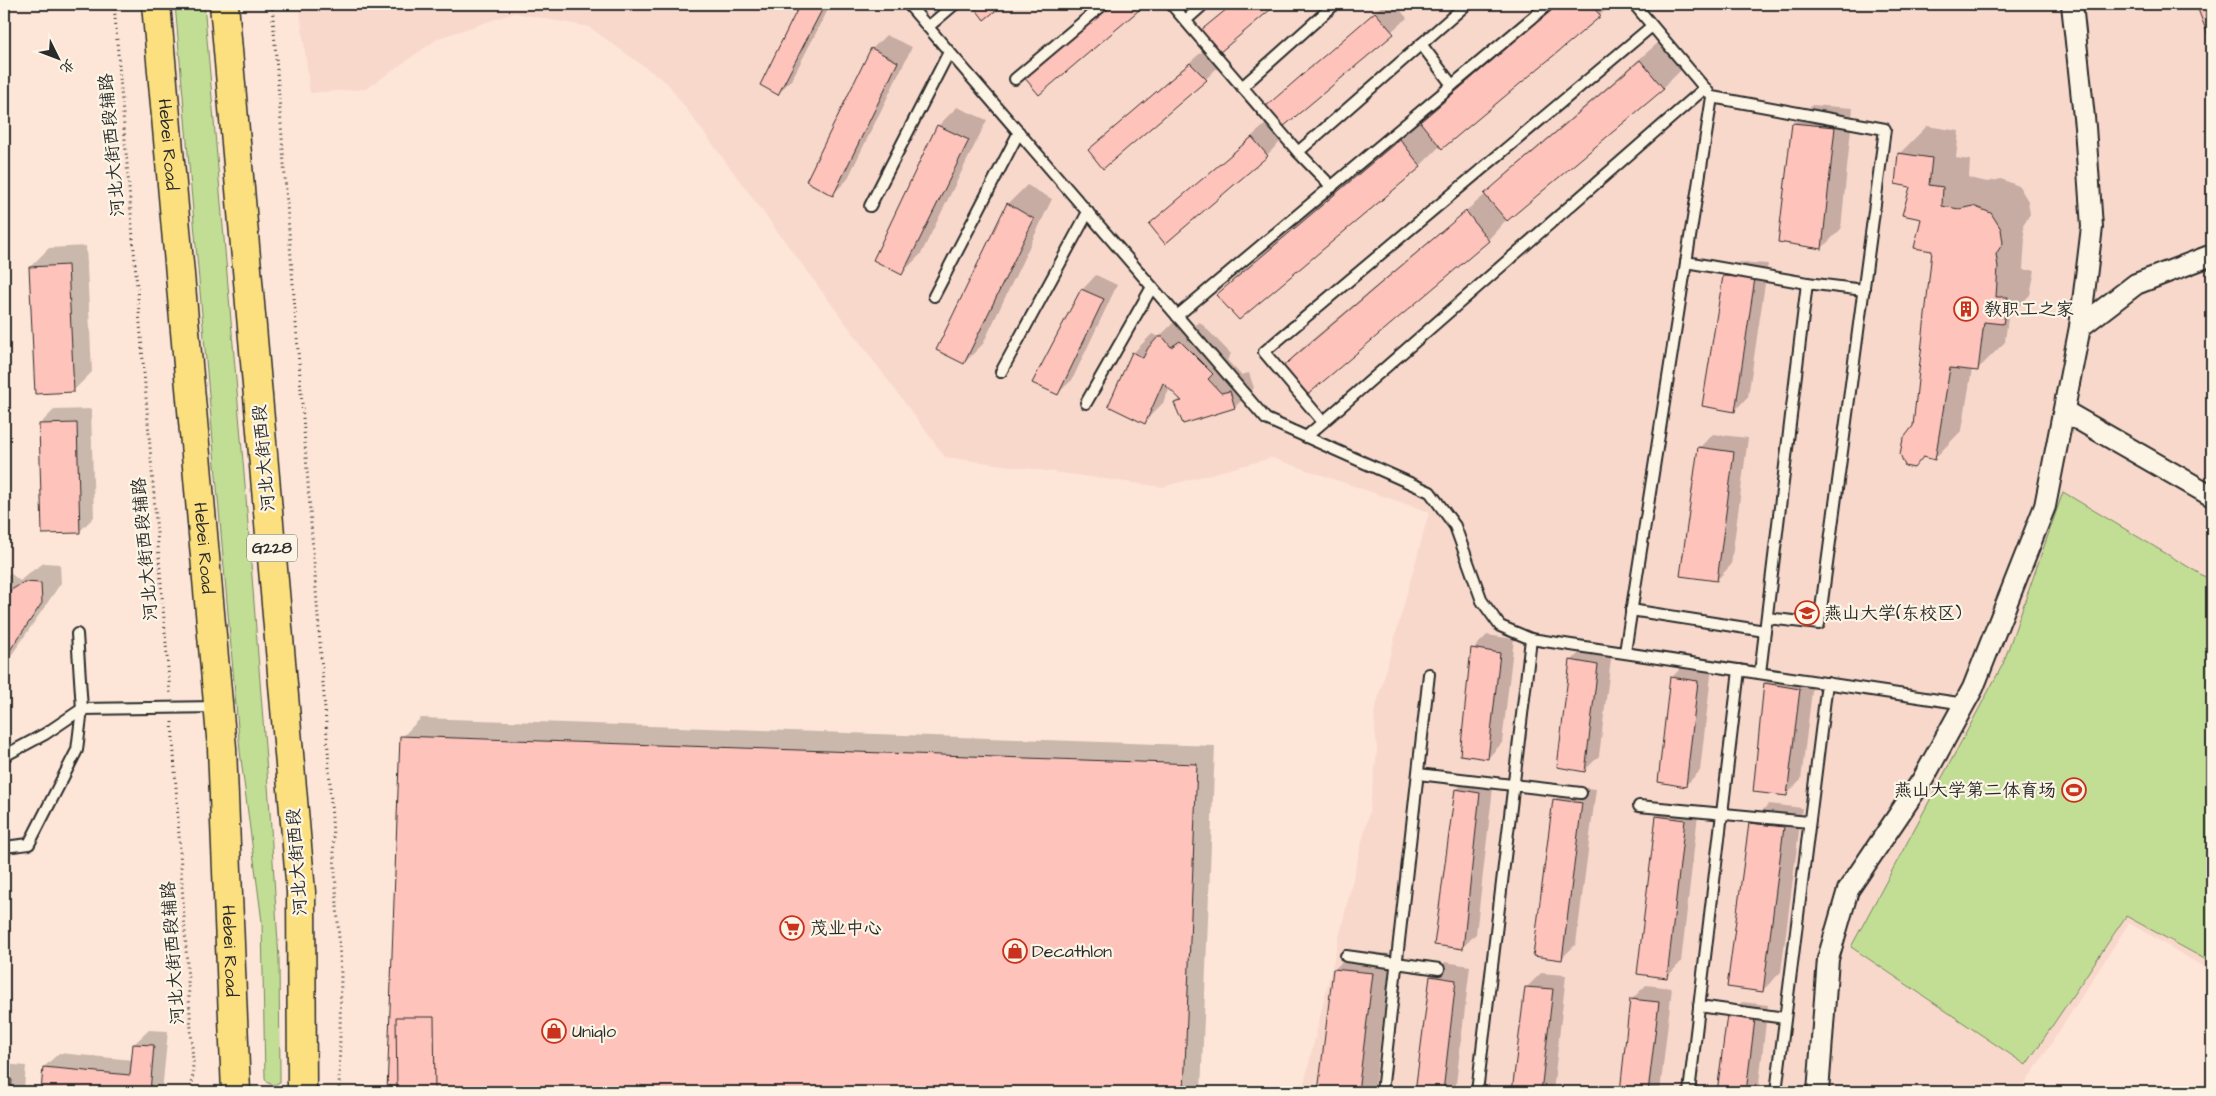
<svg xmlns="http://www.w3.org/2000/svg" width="2216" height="1096" font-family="'Architects Daughter','LXGW WenKai TC',sans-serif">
<rect width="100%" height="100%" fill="#fde6d8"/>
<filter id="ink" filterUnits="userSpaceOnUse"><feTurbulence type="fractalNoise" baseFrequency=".02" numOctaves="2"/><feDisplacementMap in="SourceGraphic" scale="10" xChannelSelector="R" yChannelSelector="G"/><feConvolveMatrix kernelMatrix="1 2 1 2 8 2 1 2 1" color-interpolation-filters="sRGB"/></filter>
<g filter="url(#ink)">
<path fill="#f9d8cc" d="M 299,4 L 2212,4 L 2212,972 L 2129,923 L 2020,1092 L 1302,1092 L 1369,812 L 1377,752 L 1374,714 L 1429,512 L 1272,458 L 1162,487 L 945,457 L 667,83 L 589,27 L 514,13 L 439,38 L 366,89 L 310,93 Z"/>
<g fill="#c2de95" stroke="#768460">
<path d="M 175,4 L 204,4 L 245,485 L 270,812 L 279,960 L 280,1076 L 280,1082 L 274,1085 L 268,1083 L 265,1078 L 262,922 L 240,751 Z"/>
<path d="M 2063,492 L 2212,581 L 2212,963 L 2126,916 L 2026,1065 L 1851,947 L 2003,664 Z"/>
</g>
<g fill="#0003">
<path d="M 802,4 L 831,4 L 792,79 L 778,94 L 762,85 Z"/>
<path d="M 1107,4 L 1145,4 L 1039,93 Z"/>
<path d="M 1232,4 L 1275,4 L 1219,51 L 1202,31 Z"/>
<path d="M 1384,4 L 1395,4 L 1407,18 L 1283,125 L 1267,107 Z"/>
<path d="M 1557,4 L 1612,4 L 1600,15 L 1441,145 L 1420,166 L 1218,295 L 1237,276 L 1419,121 L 1421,123 L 1440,103 Z"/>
<path d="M 2198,4 L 2212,4 L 2212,43 Z"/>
<path d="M 886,35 L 912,47 L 847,180 L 833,194 L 872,49 Z"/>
<path d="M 1659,42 L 1682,69 L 1663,88 L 1506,220 L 1488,240 L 1283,367 L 1302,348 L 1486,194 L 1505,175 Z"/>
<path d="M 1205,49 L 1220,65 L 1206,79 L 1089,150 Z"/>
<path d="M 1812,105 L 1853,108 L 1841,229 L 1822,248 L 1793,124 Z"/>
<path d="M 957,107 L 987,120 L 921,254 L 902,273 L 938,126 Z"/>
<path d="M 1267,123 L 1281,141 L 1267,155 L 1151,224 Z"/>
<path d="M 1927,126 L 1959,131 L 1956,158 L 1970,160 L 1969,178 L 1988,182 L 2001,179 L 2019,186 L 2028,201 L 2030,214 L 2023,226 L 2025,239 L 2023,270 L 2035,270 L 2030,295 L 2008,317 L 2005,342 L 1977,370 L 1972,369 L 1962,430 L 1935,458 L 1924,456 L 1913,467 L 1914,426 L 1933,250 L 1900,153 Z"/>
<path d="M 1027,185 L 1052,199 L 983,344 L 964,363 L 1008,204 Z"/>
<path d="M 86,246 L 92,372 L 73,391 L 30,267 L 49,248 Z"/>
<path d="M 1739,262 L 1768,264 L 1748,397 L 1734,411 L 1724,276 Z"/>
<path d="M 1096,275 L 1117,285 L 1072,380 L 1057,394 L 1082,290 Z"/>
<path d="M 1178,318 L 1190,329 L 1200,322 L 1231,354 L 1227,360 L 1241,375 L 1249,373 L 1254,388 L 1235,407 L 1176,403 L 1181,398 L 1170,388 L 1163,403 L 1144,422 L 1110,406 L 1133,353 L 1152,334 L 1159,337 Z"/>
<path d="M 91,409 L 94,517 L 79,532 L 40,424 L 54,410 Z"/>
<path d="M 1713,434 L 1748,438 L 1731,565 L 1717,580 L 1699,448 Z"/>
<path d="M 44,563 L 60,564 L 61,583 L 4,666 L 4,579 L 10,573 L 20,581 L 29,573 Z"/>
<path d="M 1487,635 L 1514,639 L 1502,743 L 1488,758 L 1473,649 Z"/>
<path d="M 1586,646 L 1612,651 L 1599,756 L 1585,770 L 1571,661 Z"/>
<path d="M 1686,663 L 1712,667 L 1700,771 L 1685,786 L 1671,678 Z"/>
<path d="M 1779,669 L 1814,675 L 1801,780 L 1787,794 L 1765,683 Z"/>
<path d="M 421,718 L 1215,746 L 1201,1092 L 388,1092 L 402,737 Z"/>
<path d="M 1470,776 L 1494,779 L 1476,934 L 1462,948 L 1456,790 Z"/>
<path d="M 1569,786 L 1596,789 L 1576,944 L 1561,959 L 1555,800 Z"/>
<path d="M 1671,802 L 1699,806 L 1681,962 L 1667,977 L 1657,817 Z"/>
<path d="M 1769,804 L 1802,808 L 1781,972 L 1762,991 L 1750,823 Z"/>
<path d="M 1353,950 L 1391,954 L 1374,1092 L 1319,1092 L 1334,970 Z"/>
<path d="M 1445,962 L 1470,966 L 1455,1092 L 1416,1092 L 1431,977 Z"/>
<path d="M 1541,973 L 1566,975 L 1553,1092 L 1514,1092 L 1527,987 Z"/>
<path d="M 1646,985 L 1672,988 L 1660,1092 L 1621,1092 L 1632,999 Z"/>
<path d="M 1742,1002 L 1768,1005 L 1758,1092 L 1718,1092 L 1728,1016 Z"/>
<path d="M 149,1030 L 168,1031 L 162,1092 L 42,1092 L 44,1067 L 59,1053 L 133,1060 L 134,1044 Z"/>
<path d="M 4,1064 L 26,1066 L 24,1088 L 20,1092 L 4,1092 Z"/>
</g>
<g fill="#fec3ba" stroke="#2b2b2b">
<path d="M 800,4 L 825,4 L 778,95 L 760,85 Z"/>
<path d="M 972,4 L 1004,4 L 984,20 Z"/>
<path d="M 1107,4 L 1145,5 L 1039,95 L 1024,77 Z"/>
<path d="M 1233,4 L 1277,4 L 1219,53 L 1200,31 Z"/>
<path d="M 1558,4 L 1590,4 L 1601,16 L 1442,149 L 1420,122 Z"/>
<path d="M 2196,4 L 2212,4 L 2212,46 Z"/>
<path d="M 1375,12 L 1394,34 L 1283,127 L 1265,107 Z"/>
<path d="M 871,48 L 898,62 L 833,196 L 806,181 Z"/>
<path d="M 1640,60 L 1664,89 L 1507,221 L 1484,194 Z"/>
<path d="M 1190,63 L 1207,80 L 1103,169 L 1088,150 Z"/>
<path d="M 1792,123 L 1835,127 L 1822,249 L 1778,242 Z"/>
<path d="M 937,125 L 969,140 L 902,275 L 873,260 Z"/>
<path d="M 1252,137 L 1268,156 L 1165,244 L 1149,224 Z"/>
<path d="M 1400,139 L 1421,167 L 1239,320 L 1216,295 Z"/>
<path d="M 1898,153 L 1932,158 L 1929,185 L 1943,187 L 1942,206 L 1959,209 L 1973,206 L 1991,213 L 2001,229 L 2003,243 L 1996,254 L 1998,267 L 1996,297 L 2008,297 L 2003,324 L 1984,322 L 1978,371 L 1950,368 L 1935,460 L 1923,457 L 1914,468 L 1905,466 L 1900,454 L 1903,439 L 1913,426 L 1932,251 L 1914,248 L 1921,219 L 1902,215 L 1910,187 L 1895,184 Z"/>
<path d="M 1007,203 L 1034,219 L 964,364 L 936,350 Z"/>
<path d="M 1466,211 L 1489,241 L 1306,396 L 1282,367 Z"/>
<path d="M 68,265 L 74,392 L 35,394 L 29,267 Z"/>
<path d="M 1723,276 L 1755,278 L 1735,412 L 1702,406 Z"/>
<path d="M 1081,289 L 1104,299 L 1058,395 L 1032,383 Z"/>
<path d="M 1158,337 L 1163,337 L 1171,347 L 1180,341 L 1213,374 L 1208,379 L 1221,393 L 1230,391 L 1235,408 L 1183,424 L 1174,403 L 1182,401 L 1163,383 L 1145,424 L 1108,406 L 1132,352 L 1143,358 L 1148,348 Z"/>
<path d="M 77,423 L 80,533 L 42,534 L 39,424 Z"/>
<path d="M 1698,447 L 1734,452 L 1717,581 L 1680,576 Z"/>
<path d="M 24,582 L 41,583 L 42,603 L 4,659 L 4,602 L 8,606 L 8,592 Z"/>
<path d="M 1471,648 L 1500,653 L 1488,759 L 1460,755 Z"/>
<path d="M 1570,660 L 1598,665 L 1585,772 L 1557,767 Z"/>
<path d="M 1670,677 L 1698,681 L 1686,787 L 1658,782 Z"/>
<path d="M 1764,683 L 1800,689 L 1787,796 L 1753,792 Z"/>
<path d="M 400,736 L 1197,764 L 1184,1092 L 387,1092 Z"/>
<path d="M 1455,789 L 1480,793 L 1463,949 L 1434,945 Z"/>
<path d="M 1553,799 L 1582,803 L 1562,960 L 1533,956 Z"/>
<path d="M 1656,816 L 1685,820 L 1667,978 L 1637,974 Z"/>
<path d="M 1749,823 L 1784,827 L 1763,992 L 1727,987 Z"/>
<path d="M 1333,969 L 1373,973 L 1358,1092 L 1318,1092 Z"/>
<path d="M 1430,976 L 1456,980 L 1443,1092 L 1415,1092 Z"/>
<path d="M 1525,987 L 1553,989 L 1541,1092 L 1512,1092 Z"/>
<path d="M 1630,999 L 1659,1002 L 1648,1092 L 1620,1092 Z"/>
<path d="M 1727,1015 L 1755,1019 L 1746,1092 L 1717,1092 Z"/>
<path d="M 396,1017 L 434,1017 L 435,1092 L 397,1092 Z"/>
<path d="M 133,1044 L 154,1045 L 150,1092 L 41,1092 L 43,1067 L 130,1075 Z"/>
<path d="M 4,1079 L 12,1080 L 11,1092 L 4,1092 Z"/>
</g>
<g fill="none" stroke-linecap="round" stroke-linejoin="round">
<g stroke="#2b2b2b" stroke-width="14">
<g id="service">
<path d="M 908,4 L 1266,419 L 1430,492 L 1455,526 L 1482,601 L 1500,626 L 1531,639 L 1965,704"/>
<path d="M 1171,4 L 1298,152"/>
<path d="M 1634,4 L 1708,92"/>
<path d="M 1186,20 L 1204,4"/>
<path d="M 928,27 L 955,4"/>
<path d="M 1421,44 L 1452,85"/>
<path d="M 1015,79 L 1104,4"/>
<path d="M 1242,87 L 1335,4"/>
<path d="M 1332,187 L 1298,152 L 1467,4"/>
<path d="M 870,206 L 949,52"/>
<path d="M 1686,262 L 1807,283"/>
<path d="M 934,296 L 1019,132"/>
<path d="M 1177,316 L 1549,4"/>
<path d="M 1001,372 L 1088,212"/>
<path d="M 1086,403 L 1152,287"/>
<path d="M 1323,422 L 1264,352 L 1652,26"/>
<path d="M 1306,437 L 1705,88"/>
<path d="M 1631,610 L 1765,631"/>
<path d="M 1625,652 L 1712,97 L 1885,129 L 1819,624 L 1767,618"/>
<path d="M 1760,673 L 1807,283 L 1864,290"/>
<path d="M 4,756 L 45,734 L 82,709 L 217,707"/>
<path d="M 1418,774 L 1581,793"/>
<path d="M 1639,806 L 1809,822"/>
<path d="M 4,847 L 29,844 L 77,750 L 82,709 L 77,634"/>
<path d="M 1346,956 L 1439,969"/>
<path d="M 1699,1006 L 1785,1018"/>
<path d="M 1382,1092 L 1429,674"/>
<path d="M 1477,1092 L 1531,639"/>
<path d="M 1689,1092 L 1739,670"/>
<path d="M 1776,1092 L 1827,683"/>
</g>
</g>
<g stroke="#2b2b2b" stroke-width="24">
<g id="minor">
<path d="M 2080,327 L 2136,284 L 2212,255"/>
<path d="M 2064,411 L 2212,496"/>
<path d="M 1818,1092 L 1828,959 L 1848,890 L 1923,779 L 1973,688 L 2045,506 L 2080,327 L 2092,227 L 2085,127 L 2072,4"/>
</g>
</g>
<g stroke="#2b2b2b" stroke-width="31">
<g id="trunk">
<path id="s1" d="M 156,4 L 222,748 L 236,1092"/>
<path d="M 224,4 L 301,892 L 302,1092"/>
</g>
</g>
<g stroke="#2b2b2b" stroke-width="3" stroke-dasharray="1 4" stroke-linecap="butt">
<path d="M 114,4 L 170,693"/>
<path d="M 272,4 L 328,750 L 341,974 L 339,1092"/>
<path d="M 172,722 L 193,1062 L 192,1092"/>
</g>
<use href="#service" stroke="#fcf5e5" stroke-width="10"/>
<use href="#minor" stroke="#fcf5e5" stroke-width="20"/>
<use href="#trunk" stroke="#fce080" stroke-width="28"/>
</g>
</g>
<defs>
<g id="building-ring" transform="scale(1.25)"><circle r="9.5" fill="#fcf5e5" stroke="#c8321e" stroke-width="1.5"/><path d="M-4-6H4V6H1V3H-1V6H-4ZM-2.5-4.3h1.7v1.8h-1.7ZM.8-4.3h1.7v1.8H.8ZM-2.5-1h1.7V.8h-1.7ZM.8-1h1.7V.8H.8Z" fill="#c8321e"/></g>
<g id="university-ring" transform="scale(1.25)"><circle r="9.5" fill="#fcf5e5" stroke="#c8321e" stroke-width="1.5"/><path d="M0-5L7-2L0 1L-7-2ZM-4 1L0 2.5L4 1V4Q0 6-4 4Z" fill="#c8321e"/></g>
<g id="stadium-ring" transform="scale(1.25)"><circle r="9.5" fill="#fcf5e5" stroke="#c8321e" stroke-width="1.5"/><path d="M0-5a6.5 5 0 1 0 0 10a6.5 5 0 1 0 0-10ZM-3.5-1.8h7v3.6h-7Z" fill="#c8321e"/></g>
<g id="supermarket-ring" transform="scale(1.25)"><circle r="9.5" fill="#fcf5e5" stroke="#c8321e" stroke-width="1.5"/><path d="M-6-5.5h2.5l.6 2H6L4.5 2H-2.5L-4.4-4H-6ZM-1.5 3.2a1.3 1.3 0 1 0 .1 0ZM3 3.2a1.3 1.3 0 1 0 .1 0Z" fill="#c8321e"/></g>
<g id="shop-ring" transform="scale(1.25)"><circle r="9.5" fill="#fcf5e5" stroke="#c8321e" stroke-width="1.5"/><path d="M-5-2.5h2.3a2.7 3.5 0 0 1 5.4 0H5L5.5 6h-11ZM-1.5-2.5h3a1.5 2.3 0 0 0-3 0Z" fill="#c8321e"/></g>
</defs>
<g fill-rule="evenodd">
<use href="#building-ring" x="1966" y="309"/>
<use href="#university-ring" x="1807" y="613"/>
<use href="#stadium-ring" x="2074" y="790"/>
<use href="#supermarket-ring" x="792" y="928"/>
<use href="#shop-ring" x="1015" y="951"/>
<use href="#shop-ring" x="554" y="1031"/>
</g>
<g text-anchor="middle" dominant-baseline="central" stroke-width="4.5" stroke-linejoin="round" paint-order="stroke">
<rect fill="#fcf5e5" stroke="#6a6863" stroke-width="1" x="247" y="534.5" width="50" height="27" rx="4"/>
<g font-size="16" font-weight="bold" fill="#2b2b2b">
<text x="272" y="548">G228</text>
</g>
<g font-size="18" fill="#2b2b2b" stroke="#fcf5e5">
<text stroke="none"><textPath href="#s1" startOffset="141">Hebei Road</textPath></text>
<text transform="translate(112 145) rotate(-95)">河北大街西段辅路</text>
<text transform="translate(264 458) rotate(-95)">河北大街西段</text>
<text stroke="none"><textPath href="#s1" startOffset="546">Hebei Road</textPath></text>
<text transform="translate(145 549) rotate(-95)">河北大街西段辅路</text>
<text transform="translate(297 862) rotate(-94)">河北大街西段</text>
<text stroke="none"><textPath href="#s1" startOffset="950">Hebei Road</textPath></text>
<text transform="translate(173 953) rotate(-94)">河北大街西段辅路</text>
</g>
<g font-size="18" fill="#2b2b2b" stroke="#fcf5e5" text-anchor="start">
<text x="1984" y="309">教职工之家</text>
<text x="1824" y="613">燕山大学(东校区)</text>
<text x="2056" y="790" text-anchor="end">燕山大学第二体育场</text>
<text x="810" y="928">茂业中心</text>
<text x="1032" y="951">Decathlon</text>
<text x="572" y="1031">Uniqlo</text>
</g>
</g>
<rect width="2216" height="1096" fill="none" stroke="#fcf5e5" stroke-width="20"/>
<rect x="10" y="10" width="2196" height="1076" fill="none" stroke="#2b2b2b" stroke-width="2" filter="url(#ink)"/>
<g transform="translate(58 58) rotate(132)" stroke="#fcf5e5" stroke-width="4" paint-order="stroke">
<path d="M0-4L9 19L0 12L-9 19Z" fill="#2b2b2b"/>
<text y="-8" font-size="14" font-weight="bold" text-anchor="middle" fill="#2b2b2b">北</text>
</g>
</svg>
